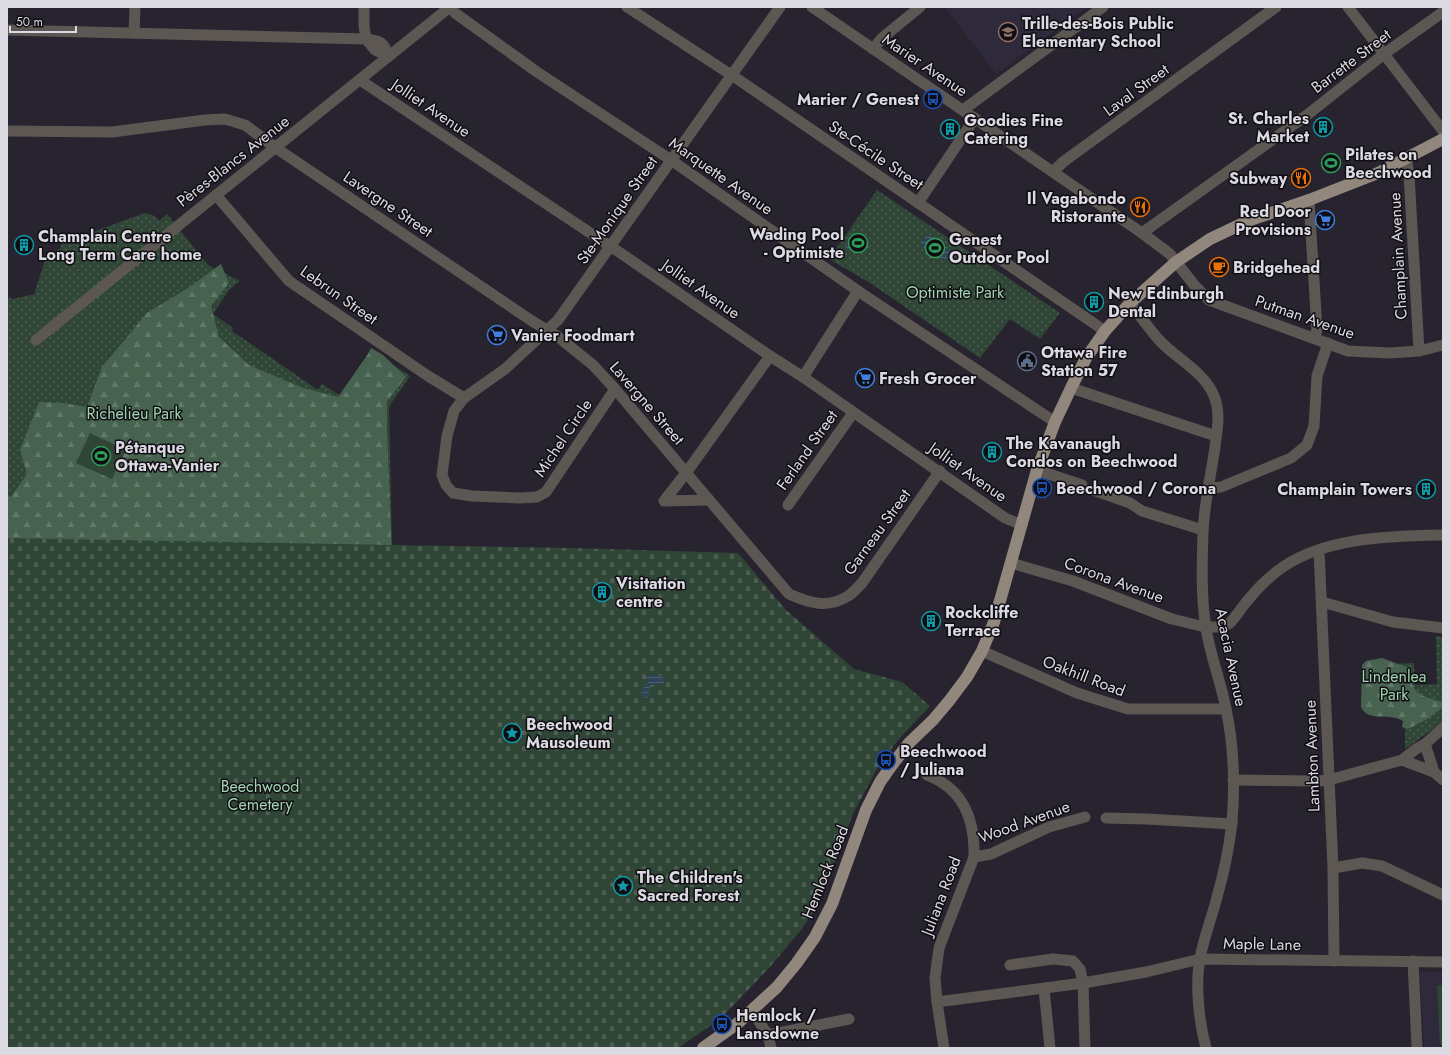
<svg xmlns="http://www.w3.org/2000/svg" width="1450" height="1055" font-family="Jost,sans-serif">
<defs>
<pattern id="grass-dots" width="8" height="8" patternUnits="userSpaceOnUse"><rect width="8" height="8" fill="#2f4536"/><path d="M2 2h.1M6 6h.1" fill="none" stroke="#4d5f53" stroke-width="1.8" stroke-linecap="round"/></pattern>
<pattern id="forest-firs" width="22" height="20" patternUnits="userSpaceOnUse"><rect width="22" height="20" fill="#476350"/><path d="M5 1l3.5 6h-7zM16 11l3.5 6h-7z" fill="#617969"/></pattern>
<pattern id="cemetery-stones" width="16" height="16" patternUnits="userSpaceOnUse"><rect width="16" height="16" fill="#2f4536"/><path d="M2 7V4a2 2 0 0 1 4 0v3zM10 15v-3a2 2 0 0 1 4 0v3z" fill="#4d5f53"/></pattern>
<pattern id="water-rules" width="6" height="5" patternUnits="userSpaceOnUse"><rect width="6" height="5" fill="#2e4558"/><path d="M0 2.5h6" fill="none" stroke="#4c5f70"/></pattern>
</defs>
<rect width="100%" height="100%" fill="#28242f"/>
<g fill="#2e2a3b">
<path d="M 945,7 L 1087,7 L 996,74 Z"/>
<path d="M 1420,972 L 1443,972 L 1443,1048 L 1424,1048 Z"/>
</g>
<g fill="url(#grass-dots)">
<path d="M 877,190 L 1060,313 L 1040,339 L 1010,319 L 980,358 L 870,283 L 829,259 Z"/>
<path d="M 145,213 L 155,216 L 159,221 L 167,214 L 208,265 L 240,281 L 229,290 L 213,314 L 233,328 L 232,331 L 318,390 L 322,384 L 344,398 L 375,353 L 410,376 L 389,407 L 392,545 L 7,538 L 7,297 L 13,299 L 34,294 L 47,254 L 60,249 L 62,243 Z"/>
<path d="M 1436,636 L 1443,637 L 1443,722 L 1405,749 L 1405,706 L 1367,665 L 1414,663 L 1415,685 L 1437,684 Z"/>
</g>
<g fill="url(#forest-firs)">
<path d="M 221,264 L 229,283 L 211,306 L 219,337 L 249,365 L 303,388 L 338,397 L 368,354 L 371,348 L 383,355 L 406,377 L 387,401 L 387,429 L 392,559 L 7,548 L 7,495 L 11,497 L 27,474 L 20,450 L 39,402 L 63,403 L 87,407 L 102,367 L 147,313 L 188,288 Z"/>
<path d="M 1382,658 L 1409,668 C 1411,694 1420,696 1443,702 L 1443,707 L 1429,718 L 1408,729 L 1402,727 L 1403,721 C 1390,712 1368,723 1361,707 L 1362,665 L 1366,661 Z"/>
</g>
<path fill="url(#cemetery-stones)" d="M 7,538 L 570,548 L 738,553 L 786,610 L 854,669 L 902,682 L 930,706 L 898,740 L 879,765 L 853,814 L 824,890 L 814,911 L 801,930 L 769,968 L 720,1019 L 678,1048 L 7,1048 Z"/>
<g fill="#2f4536">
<path d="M 90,433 L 126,450 L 112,479 L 76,463 Z"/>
<path d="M 1437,985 L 1443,985 L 1443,1044 L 1440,1045 Z"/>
</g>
<g fill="url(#water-rules)">
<path d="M 927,234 L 951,250 L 944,261 L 920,245 Z"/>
<path d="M 857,237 C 866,237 872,242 868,251 L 848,251 L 846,248 C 846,241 851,239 857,237 Z"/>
<path d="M 649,674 L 662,676 L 665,681 L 663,684 L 650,685 L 648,698 L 643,697 L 641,691 L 648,682 L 646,678 Z"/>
</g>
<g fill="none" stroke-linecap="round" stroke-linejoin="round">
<g stroke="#5c5752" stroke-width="11">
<path d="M 364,7 L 364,26 L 366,39"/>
<path d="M 451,7 L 455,13 L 537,72 L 671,160 L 858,291 L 1055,422"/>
<path d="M 627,7 L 739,80 L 1105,331"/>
<path d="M 812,7 L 1142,233 L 1170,254 L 1195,286 L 1209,300 L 1348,351 L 1390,353 L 1419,351 L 1443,345"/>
<path d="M 1348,7 L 1443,131"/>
<path d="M 7,30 L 366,39 C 380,41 384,41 388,56"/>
<path d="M 134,33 L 135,7"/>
<path d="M 366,39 L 375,50 L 388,56"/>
<path d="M 873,49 L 882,38 L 920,7"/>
<path d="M 360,80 L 619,252 L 770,356 L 803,377 L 1005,518 L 1022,525"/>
<path d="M 963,110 L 1103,7"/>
<path d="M 7,131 L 112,132 L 205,120 L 225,119 L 245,125 L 276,148 L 532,321 L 557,336 L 593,365 L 615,389 L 789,594 C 809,603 828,609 848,596 C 853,593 858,587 862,583 L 940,471"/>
<path d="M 1406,158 L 1409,174 L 1419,351"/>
<path d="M 1054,171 L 1063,162 L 1276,7"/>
<path d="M 216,195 L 289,281 L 428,376 L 464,398"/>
<path d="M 1309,200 L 1317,330 L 1314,337"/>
<path d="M 918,203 L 975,118"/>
<path d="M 1142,233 L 1307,115 L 1384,54 L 1443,12"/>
<path d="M 1130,303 C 1141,316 1150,331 1162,343 C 1179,360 1205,373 1214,396 C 1221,412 1217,431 1215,447 C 1211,475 1204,504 1203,533 C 1202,564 1201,598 1206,628 C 1210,655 1221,682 1226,709 C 1234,746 1235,785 1232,823 C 1229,848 1224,873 1217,897 C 1212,917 1204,937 1200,958 C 1195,985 1199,1022 1206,1048"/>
<path d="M 36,340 L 450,7"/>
<path d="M 803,377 L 858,291"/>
<path d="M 1071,388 L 1216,436"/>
<path d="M 615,389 L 546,492 L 537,497 L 520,498 L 472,496 L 453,493 L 446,485 L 442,475 L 447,436 L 454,411 L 464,398 L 505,369 L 558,320 L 780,7"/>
<path d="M 1037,470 L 1082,485"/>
<path d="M 1209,488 L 1221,487 L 1291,458 L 1307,445 L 1314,426 L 1317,376 L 1328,343"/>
<path d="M 1093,490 L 1130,503 L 1142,511 L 1203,530"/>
<path d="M 709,500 L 664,501 L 686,473 L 770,356"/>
<path d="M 788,505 L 853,413"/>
<path d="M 1319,550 L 1333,868 L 1334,961"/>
<path d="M 1011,563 L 1073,581 L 1172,619 L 1205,627 L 1223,627 L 1231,622 C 1237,615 1242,607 1248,600 C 1256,590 1266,580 1276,572 C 1320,537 1389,536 1443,535"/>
<path d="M 1322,602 L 1393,622 L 1443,628"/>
<path d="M 982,651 L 1077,693 L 1128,709 L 1226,709"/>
<path d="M 1402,760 L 1434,772 L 1425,744"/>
<path d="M 1434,772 L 1443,780"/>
<path d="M 927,775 C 964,789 975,820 974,857 L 939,948 L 935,978 L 937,1002 L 944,1048"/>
<path d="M 1233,780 L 1320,781 L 1336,778 L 1402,760 L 1416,749 L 1425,744 L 1443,728"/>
<path d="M 1106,818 L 1147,819 L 1232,824"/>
<path d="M 974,857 L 991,854 L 1049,827 L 1085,817"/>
<path d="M 1333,868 L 1362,863 L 1382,866 L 1443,895"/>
<path d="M 1413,961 L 1417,1048"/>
<path d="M 1010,965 L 1053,959 L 1073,961 L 1080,969 L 1083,983 L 1085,1048"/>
<path d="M 1044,989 L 1050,1048"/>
<path d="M 937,1002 L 1083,983 L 1146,972 L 1200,959 L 1443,962"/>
<path d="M 752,1011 L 768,1035 L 771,1048"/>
<path d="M 768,1035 L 849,1019"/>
</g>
<path stroke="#92877d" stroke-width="12" d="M 703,1048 L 738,1023 L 777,987 L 796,964 L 815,937 L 832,904 L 866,810 L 880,782 L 892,765 L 909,743 L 933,720 L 949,701 L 967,677 L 982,651 L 994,622 L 1037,470 L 1055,422 L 1071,388 L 1086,358 L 1105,331 L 1130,303 L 1176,262 L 1210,239 L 1250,220 L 1309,200 L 1378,173 L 1443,139"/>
</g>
<defs>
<g id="school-ring" transform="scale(1)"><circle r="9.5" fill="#100e13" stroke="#8d6e63" stroke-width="1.5"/><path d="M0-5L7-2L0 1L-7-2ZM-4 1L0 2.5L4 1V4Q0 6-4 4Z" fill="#8d6e63"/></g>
<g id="bus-ring" transform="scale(1)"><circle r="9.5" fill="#100e13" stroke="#1a4fb4" stroke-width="1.5"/><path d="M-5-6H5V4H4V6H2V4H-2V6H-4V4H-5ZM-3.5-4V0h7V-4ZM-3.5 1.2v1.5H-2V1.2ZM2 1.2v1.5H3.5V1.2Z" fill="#1a4fb4"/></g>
<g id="building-ring" transform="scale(1)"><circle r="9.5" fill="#100e13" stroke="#0f9aa8" stroke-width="1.5"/><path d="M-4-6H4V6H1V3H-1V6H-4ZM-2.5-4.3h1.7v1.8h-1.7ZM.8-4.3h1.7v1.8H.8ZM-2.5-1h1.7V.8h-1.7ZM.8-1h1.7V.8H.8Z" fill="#0f9aa8"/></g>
<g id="stadium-ring" transform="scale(1)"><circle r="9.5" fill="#100e13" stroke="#2e9e5b" stroke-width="1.5"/><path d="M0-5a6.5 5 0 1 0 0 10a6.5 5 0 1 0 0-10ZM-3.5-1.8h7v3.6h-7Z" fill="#2e9e5b"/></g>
<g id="restaurant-ring" transform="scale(1)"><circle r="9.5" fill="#100e13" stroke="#e8710a" stroke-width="1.5"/><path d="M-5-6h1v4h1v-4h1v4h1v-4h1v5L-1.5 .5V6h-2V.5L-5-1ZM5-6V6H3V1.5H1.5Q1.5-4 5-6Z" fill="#e8710a"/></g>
<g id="supermarket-ring" transform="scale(1)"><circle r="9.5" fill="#100e13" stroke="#3f7fe0" stroke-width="1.5"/><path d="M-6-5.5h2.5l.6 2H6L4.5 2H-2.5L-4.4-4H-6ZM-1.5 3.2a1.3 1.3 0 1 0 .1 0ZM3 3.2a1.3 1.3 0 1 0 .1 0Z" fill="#3f7fe0"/></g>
<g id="cafe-ring" transform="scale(1)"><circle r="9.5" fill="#100e13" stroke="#e8710a" stroke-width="1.5"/><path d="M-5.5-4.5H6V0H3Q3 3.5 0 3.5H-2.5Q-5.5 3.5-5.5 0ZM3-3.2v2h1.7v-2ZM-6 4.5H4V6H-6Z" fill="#e8710a"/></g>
<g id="civic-ring" transform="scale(1)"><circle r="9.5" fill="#100e13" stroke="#5c6f8a" stroke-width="1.5"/><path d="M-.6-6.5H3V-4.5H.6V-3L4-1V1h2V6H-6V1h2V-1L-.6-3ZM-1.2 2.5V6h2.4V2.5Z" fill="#5c6f8a"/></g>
<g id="sight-ring" transform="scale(1)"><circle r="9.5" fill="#100e13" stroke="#0f9aa8" stroke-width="1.5"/><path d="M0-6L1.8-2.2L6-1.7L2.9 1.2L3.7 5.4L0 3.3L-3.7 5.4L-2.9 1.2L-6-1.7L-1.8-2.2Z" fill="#0f9aa8"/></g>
</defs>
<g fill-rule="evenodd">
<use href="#school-ring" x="1008" y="32"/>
<use href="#bus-ring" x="933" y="99"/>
<use href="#building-ring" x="1323" y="127"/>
<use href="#building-ring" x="950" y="129"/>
<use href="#stadium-ring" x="1331" y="163"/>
<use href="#restaurant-ring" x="1301" y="178"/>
<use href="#restaurant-ring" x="1140" y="207"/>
<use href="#supermarket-ring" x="1325" y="220"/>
<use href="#stadium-ring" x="858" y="243"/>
<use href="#building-ring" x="24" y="245"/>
<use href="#stadium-ring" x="935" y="248"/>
<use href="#cafe-ring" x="1219" y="267"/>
<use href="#building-ring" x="1094" y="302"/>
<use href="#supermarket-ring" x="497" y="335"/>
<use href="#civic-ring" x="1027" y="361"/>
<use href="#supermarket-ring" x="865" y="378"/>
<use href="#building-ring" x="992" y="452"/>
<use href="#stadium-ring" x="101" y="456"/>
<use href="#bus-ring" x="1042" y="488"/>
<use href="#building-ring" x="1426" y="489"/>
<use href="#building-ring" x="602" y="592"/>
<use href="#building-ring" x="931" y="621"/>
<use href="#sight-ring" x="512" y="733"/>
<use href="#bus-ring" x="886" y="760"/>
<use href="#sight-ring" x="623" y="886"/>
<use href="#bus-ring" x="722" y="1024"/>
</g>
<g text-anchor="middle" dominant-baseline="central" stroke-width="3" stroke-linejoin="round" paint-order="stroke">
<g font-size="16" font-weight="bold" fill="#dbd9e1" stroke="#100e13" text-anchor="start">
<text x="1022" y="23">Trille-des-Bois Public<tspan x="1022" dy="18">Elementary School</tspan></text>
<text x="919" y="99" text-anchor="end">Marier / Genest</text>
<text x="1309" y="118" text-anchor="end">St. Charles<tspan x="1309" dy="18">Market</tspan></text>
<text x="964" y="120">Goodies Fine<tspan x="964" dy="18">Catering</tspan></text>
<text x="1345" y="154">Pilates on<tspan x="1345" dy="18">Beechwood</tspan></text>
<text x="1287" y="178" text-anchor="end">Subway</text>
<text x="1126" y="198" text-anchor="end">Il Vagabondo<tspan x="1126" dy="18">Ristorante</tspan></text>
<text x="1311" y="211" text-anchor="end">Red Door<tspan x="1311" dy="18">Provisions</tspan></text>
<text x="844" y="234" text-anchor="end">Wading Pool<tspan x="844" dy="18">- Optimiste</tspan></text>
<text x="38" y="236">Champlain Centre<tspan x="38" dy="18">Long Term Care home</tspan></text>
<text x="949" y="239">Genest<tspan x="949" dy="18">Outdoor Pool</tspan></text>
<text x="1233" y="267">Bridgehead</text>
<text x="1108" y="293">New Edinburgh<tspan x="1108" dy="18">Dental</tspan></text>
<text x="511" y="335">Vanier Foodmart</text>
<text x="1041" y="352">Ottawa Fire<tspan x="1041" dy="18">Station 57</tspan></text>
<text x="879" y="378">Fresh Grocer</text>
<text x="1006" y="443">The Kavanaugh<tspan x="1006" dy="18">Condos on Beechwood</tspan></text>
<text x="115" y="447">Pétanque<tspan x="115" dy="18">Ottawa-Vanier</tspan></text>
<text x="1056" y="488">Beechwood / Corona</text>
<text x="1412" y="489" text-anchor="end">Champlain Towers</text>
<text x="616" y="583">Visitation<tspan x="616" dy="18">centre</tspan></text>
<text x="945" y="612">Rockcliffe<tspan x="945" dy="18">Terrace</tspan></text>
<text x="526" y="724">Beechwood<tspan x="526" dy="18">Mausoleum</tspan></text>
<text x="900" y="751">Beechwood<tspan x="900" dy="18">/ Juliana</tspan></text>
<text x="637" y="877">The Children's<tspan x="637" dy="18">Sacred Forest</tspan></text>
<text x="736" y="1015">Hemlock /<tspan x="736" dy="18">Lansdowne</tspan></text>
</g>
<g font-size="16" fill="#dbd9e1" stroke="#100e13">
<text transform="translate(1351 61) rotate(-37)">Barrette Street</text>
<text transform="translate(925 65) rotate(34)">Marier Avenue</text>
<text transform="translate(1136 90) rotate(-36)">Laval Street</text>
<text transform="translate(431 108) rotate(34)">Jolliet Avenue</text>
<text transform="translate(876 155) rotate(34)">Ste-Cécile Street</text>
<text transform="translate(233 161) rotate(-38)">Pères-Blancs Avenue</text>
<text transform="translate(721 176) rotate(35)">Marquette Avenue</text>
<text transform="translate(388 204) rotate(34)">Lavergne Street</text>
<text transform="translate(617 210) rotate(-55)">Ste-Monique Street</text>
<text transform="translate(1398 256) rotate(-93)">Champlain Avenue</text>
<text transform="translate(701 289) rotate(35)">Jolliet Avenue</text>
<text transform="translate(339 295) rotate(35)">Lebrun Street</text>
<text transform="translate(1305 317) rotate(19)">Putman Avenue</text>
<text transform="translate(647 403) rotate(49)">Lavergne Street</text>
<text transform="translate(563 438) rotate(-56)">Michel Circle</text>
<text transform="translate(807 450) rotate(-55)">Ferland Street</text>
<text transform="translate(968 472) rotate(35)">Jolliet Avenue</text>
<text transform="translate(877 532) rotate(-54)">Garneau Street</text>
<text transform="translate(1114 580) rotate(20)">Corona Avenue</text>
<text transform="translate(1231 657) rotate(78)">Acacia Avenue</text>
<text transform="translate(1084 676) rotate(21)">Oakhill Road</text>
<text transform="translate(1312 756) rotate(-92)">Lambton Avenue</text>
<text transform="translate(1024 822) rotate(-20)">Wood Avenue</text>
<text transform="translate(825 872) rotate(-68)">Hemlock Road</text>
<text transform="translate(941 896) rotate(-69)">Juliana Road</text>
<text transform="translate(1262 944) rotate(1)">Maple Lane</text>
</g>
<g font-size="16" fill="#a0d5b1" stroke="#100e13">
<text x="955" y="292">Optimiste Park</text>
<text x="134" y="413">Richelieu Park</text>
<text x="1394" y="676">Lindenlea<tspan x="1394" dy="18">Park</tspan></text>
<text x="260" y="786">Beechwood<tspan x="260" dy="18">Cemetery</tspan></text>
</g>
</g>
<rect width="1450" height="1055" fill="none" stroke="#dbd9e1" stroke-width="16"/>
<path d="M10 26v6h66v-6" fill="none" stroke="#dbd9e1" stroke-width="2"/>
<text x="16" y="26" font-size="12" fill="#dbd9e1" stroke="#100e13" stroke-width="3" paint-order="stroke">50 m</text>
</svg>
